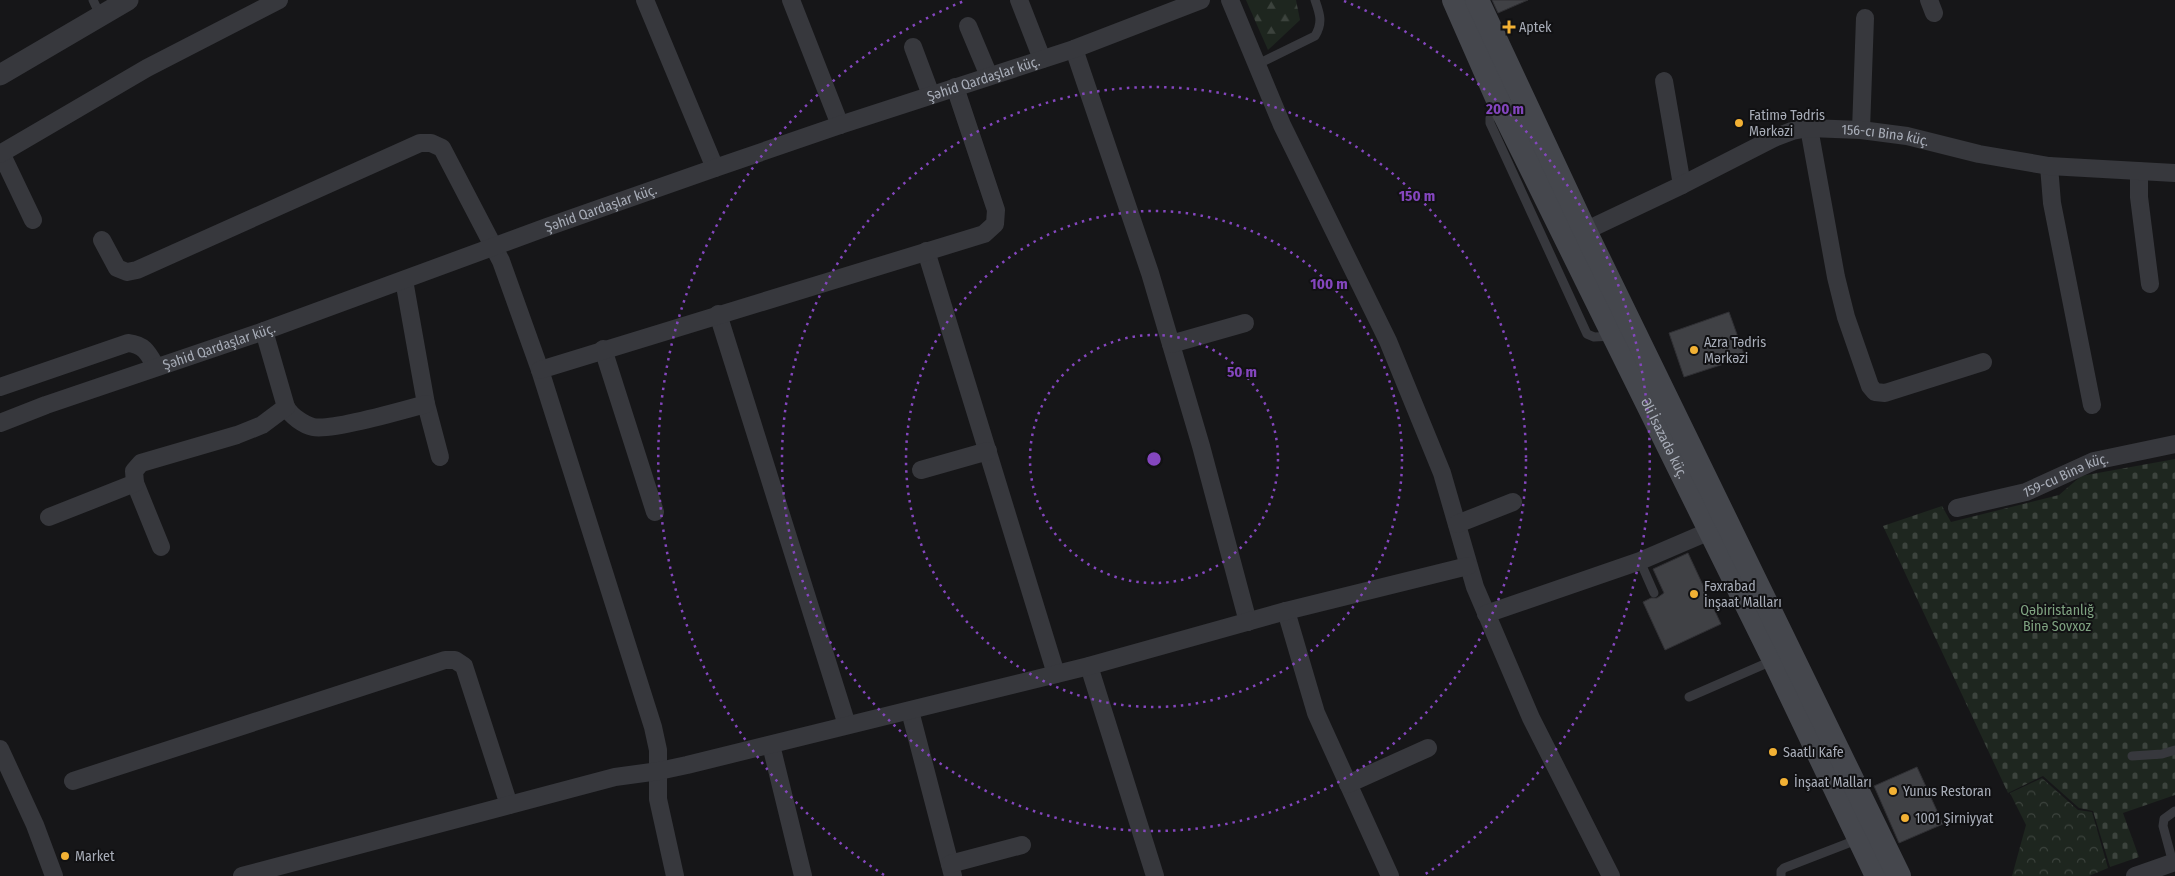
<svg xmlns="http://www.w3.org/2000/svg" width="2175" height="876" font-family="'Fira Sans Condensed',sans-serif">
<defs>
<pattern id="forest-firs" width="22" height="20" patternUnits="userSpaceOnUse" patternTransform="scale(1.25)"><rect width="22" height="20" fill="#1e261f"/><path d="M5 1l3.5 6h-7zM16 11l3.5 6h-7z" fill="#3c433d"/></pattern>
<pattern id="cemetery-stones" width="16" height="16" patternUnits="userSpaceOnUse" patternTransform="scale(1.25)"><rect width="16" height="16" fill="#1e261f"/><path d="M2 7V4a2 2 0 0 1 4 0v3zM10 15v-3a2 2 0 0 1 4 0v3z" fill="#3c433d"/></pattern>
<pattern id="park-crowns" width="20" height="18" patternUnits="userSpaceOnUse" patternTransform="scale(1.25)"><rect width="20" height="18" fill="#1e261f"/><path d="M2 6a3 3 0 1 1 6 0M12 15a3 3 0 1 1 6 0" fill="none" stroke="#3c433d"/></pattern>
</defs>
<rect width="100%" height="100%" fill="#161618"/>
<path fill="url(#forest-firs)" d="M 1246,0 L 1296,0 L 1300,20 L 1268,50 Z"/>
<path fill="url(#cemetery-stones)" d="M 2175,459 L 2175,795 L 2123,813 L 2139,857 L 2110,867 L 2093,811 L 2079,808 L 2043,776 L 2008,793 L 1883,526 L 1942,506 L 1951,522 L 2059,495 L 2081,476 Z"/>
<path fill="url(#park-crowns)" d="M 2042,778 L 2078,810 L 2092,812 L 2108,868 L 2089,876 L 2012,876 L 2026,825 L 2010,793 Z"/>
<g fill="#404145" stroke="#303034">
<path d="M 1492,0 L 1528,0 L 1498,13 Z"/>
<path d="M 1729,312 L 1745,357 L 1684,377 L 1669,333 Z"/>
<path d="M 1688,553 L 1721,624 L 1665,650 L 1643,602 L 1651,598 L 1657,598 L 1664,593 L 1653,569 Z"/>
<path d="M 1917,767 L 1943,824 L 1899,843 L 1874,786 Z"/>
</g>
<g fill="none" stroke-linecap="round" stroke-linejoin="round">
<g stroke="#37383d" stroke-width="9">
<path d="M 93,0 L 101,17"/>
<path d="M 1256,65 L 1315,36 C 1323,23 1320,14 1315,0"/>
<path d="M 1499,109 L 1490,118 L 1490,123 L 1587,334 L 1594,337 L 1613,336"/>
<path d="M 1640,561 L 1654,593"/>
<path d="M 1689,697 L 1774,660"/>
<path d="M 2132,756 L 2162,754 L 2175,750"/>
<path d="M 2173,863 L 2163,826 L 2164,819 L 2175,811"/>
<path d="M 1781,876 L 1781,871 L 1784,868 L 1859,839"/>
</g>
<g stroke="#37383d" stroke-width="18">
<path d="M 645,0 L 715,168"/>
<path d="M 791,0 L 840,125"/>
<path d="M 1019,0 L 1042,59"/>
<path d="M 1230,0 L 1282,125 L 1388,341 L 1442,473 L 1475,587 L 1531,718 L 1611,876"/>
<path d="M 1929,0 L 1934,13"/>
<path d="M 968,26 L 989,76"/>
<path d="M 913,47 L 931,95"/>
<path d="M 1074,49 L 1150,273 L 1201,446 L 1248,622"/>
<path d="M 1664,81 L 1682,185"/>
<path d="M 1809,128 L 1836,277 L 1846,317 L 1870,386 L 1875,392 L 1885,393 L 1983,362"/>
<path d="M 1861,130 L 1865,18"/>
<path d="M 1,153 L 33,220"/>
<path d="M 0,154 L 147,68 L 279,0"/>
<path d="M 2049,166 L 2052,203 L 2092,405"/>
<path d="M 2139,171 L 2139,197 L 2150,284"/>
<path id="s1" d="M 1585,231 L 1682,185 L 1774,138 L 1792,131 L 1809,128 L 1861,130 L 1907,136 L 1979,154 L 2049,166 L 2175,173"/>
<path d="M 102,240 L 117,268 L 127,272 L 137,270 L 420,143 L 431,143 L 442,148 L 501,261 L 540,370 L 653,727 L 658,750 L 658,799 L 675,876"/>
<path d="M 926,251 L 1056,674"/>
<path d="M 404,280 L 426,404 L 440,457"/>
<path d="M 718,314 L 847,725"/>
<path d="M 1171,344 L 1245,323"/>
<path d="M 603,349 L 655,512"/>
<path d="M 540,370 L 984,234 L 995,224 L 996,210 L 955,87"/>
<path d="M 0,387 L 128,343 C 145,345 148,353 156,367"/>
<path d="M 286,407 C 291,416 304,425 313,427 C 332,431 404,410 426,404"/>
<path id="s2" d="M 0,423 L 46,405 L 264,331 L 547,227 L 715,168 L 840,125 L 1074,49 L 1201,0"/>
<path d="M 921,470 L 988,451"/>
<path d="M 135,483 L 161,547"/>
<path id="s3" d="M 1957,508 L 2026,492 L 2094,461 L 2175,444"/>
<path d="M 49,517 L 135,483 L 134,471 L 141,463 L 237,435 L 262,425 L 286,407 L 264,331"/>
<path d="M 1457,524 L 1513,502"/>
<path d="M 1286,611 L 1316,713 L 1390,876"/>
<path d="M 1486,614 L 1640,561 L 1710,531"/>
<path d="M 1089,666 L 1155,876"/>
<path d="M 910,711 L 953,876"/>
<path d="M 771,745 L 803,876"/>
<path d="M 0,749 L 35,825 L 54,876"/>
<path d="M 73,781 L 445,660 L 455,660 L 464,666 L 509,805"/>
<path d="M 1348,784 L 1428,748"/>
<path d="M 950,864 L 1022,845"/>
<path d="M 242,876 L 615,777 L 659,771 L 687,765 L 1089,666 L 1286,611 L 1468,566"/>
<path d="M 2135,876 L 2175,862"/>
</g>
<path stroke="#37383d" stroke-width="21" d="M 0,75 L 128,0"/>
<g stroke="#45474d" stroke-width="24">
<path id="s4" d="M 1454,0 L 1501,107 L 1774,660 L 1877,876"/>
<path d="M 1477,0 L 1585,231 L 1899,876"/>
</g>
</g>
<g fill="none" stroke="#8446be" stroke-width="2.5" stroke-dasharray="2.5 5">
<circle cx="1154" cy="459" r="124"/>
<circle cx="1154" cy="459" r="248"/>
<circle cx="1154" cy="459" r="372"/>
<path d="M884 875A496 496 0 0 1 964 1M1344 1A496 496 0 0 1 1424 875"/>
</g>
<g fill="#f2b134" stroke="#111113" stroke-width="2">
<path d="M1506.5 19.5h5v5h5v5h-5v5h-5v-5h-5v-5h5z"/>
<circle cx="1739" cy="123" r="5"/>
<circle cx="1694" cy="350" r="5"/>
<circle cx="1694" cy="594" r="5"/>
<circle cx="1773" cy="752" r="5"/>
<circle cx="1784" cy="782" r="5"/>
<circle cx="1893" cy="791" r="5"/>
<circle cx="1905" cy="818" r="5"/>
<circle cx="65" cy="856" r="5"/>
</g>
<g text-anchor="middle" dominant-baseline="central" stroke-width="4" stroke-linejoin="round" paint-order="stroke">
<g font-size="14" fill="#a8adb8" stroke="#111113" text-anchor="start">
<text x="1519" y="27">Aptek</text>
<text x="1749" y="115">Fatimə Tədris<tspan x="1749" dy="16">Mərkəzi</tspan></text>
<text x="1704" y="342">Azra Tədris<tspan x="1704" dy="16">Mərkəzi</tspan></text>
<text x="1704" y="586">Fəxrabad<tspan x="1704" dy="16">İnşaat Malları</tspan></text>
<text x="1783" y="752">Saatlı Kafe</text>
<text x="1794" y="782">İnşaat Malları</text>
<text x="1903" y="791">Yunus Restoran</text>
<text x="1915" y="818">1001 Şirniyyat</text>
<text x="75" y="856">Market</text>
</g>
<g font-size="14" fill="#a8adb8" stroke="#111113">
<text stroke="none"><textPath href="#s2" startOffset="1042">Şəhid Qardaşlar küç.</textPath></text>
<text stroke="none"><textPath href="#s1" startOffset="324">156-cı Binə küç.</textPath></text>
<text stroke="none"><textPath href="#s2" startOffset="638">Şəhid Qardaşlar küç.</textPath></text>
<text stroke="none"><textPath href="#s2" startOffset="232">Şəhid Qardaşlar küç.</textPath></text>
<text stroke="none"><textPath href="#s4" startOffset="486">Əli İsazadə küç.</textPath></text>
<text stroke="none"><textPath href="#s3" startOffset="114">159-cu Binə küç.</textPath></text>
</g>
<g font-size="14" fill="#7fa381" stroke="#111113">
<text x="2057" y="610">Qəbiristanlığ<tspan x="2057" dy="16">Binə Sovxoz</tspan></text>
</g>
</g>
<circle cx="1154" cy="459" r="8" fill="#8446be" stroke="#111113" stroke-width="2.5"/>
<g font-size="15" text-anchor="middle" font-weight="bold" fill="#8446be" stroke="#111113" stroke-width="4" stroke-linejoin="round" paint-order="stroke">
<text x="1505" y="114">200 m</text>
<text x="1417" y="201">150 m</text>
<text x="1329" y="289">100 m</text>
<text x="1242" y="377">50 m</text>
</g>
</svg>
